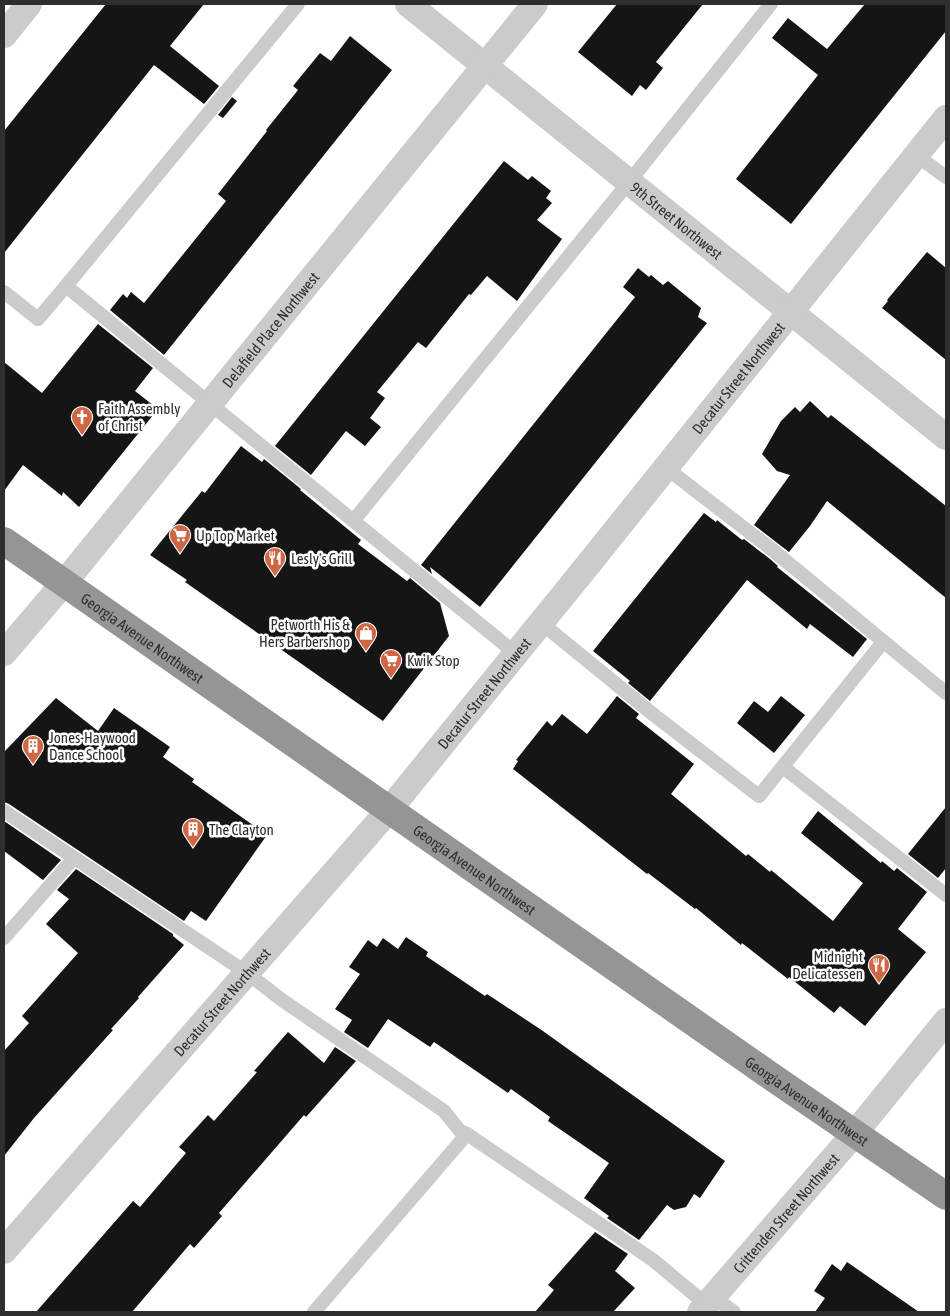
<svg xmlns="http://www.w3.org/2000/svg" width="950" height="1316" font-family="'Asap Condensed',sans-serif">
<rect width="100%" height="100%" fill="#fff"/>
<g fill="#151515">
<path d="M 106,4 L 204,4 L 170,46 L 219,86 L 204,104 L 154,65 L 4,253 L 4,131 Z"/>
<path d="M 617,4 L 703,4 L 656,62 L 663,68 L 646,90 L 640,85 L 632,96 L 578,52 Z"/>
<path d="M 865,4 L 946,4 L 946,31 L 791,224 L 736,179 L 818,75 L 772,38 L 788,18 L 827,49 Z"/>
<path d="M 350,36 L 392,70 L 164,355 L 110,310 L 123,294 L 127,298 L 131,292 L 144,303 L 226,201 L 218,194 L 267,131 L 266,130 L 298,90 L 293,86 L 320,53 L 331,61 Z"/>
<path d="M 232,97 L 237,101 L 223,118 L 218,115 Z"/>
<path d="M 504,161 L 528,180 L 532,176 L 551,191 L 546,198 L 552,203 L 537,220 L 562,239 L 517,301 L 487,276 L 471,295 L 469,294 L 426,348 L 418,342 L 377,392 L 385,398 L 370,418 L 381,427 L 365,446 L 346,431 L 311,475 L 275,446 Z"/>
<path d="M 927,252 L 946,268 L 946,360 L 882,308 L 888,301 L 887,300 Z"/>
<path d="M 638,268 L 649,277 L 651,275 L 663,285 L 668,281 L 701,308 L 698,317 L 707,323 L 480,607 L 430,567 L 432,574 L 421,565 L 635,297 L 623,287 Z"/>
<path d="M 98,324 L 153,368 L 135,391 L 158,409 L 79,507 L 63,492 L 62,496 L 23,465 L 4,491 L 4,362 L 42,393 Z"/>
<path d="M 810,401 L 828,418 L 831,415 L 946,506 L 946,598 L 827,501 L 810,526 L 789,552 L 754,525 L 790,475 L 777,471 L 762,454 L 781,421 L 795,407 L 800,412 Z"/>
<path d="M 241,446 L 262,462 L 264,459 L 301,489 L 300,490 L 361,540 L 358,544 L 407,581 L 410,578 L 440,603 L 449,636 L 383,721 L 185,582 L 187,580 L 150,555 L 202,491 L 205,493 Z"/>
<path d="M 704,513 L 716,522 L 717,520 L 742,540 L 744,539 L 770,559 L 778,566 L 777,567 L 867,639 L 853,657 L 810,624 L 807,629 L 747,580 L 650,701 L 628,683 L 630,681 L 593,651 Z"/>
<path d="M 617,696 L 639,714 L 636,718 L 694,764 L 671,794 L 746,856 L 748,854 L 770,872 L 771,870 L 833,921 L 863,883 L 801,833 L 818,811 L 881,863 L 882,861 L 894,871 L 897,868 L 927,892 L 898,929 L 926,952 L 865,1026 L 840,1006 L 834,1013 L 789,977 L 788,979 L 742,943 L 741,945 L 696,908 L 695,909 L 648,873 L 647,874 L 513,769 L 518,761 L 516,760 L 547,721 L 552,726 L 562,714 L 587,734 Z"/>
<path d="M 781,696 L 805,715 L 774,753 L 737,723 L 754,701 L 768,712 Z"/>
<path d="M 56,698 L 98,731 L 114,708 L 170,747 L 163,757 L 194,779 L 192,782 L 267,835 L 206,921 L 191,911 L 184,921 L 9,804 L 4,802 L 4,752 Z"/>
<path d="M 946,807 L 946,868 L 938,878 L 908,854 Z"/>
<path d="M 4,821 L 61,860 L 43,880 L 4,851 Z"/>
<path d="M 76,869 L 173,934 L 173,936 L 184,945 L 138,997 L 139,998 L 111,1029 L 113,1030 L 34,1118 L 4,1156 L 4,1051 L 29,1023 L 22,1016 L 78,953 L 46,924 L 69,899 L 57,890 Z"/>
<path d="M 406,937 L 428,952 L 426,956 L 485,996 L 487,994 L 540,1029 L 725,1161 L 700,1198 L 694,1194 L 686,1207 L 674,1210 L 667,1205 L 639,1240 L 607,1218 L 609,1216 L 584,1198 L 609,1163 L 548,1121 L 550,1117 L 511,1089 L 508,1093 L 434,1042 L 430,1047 L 388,1019 L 368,1048 L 344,1032 L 352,1020 L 335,1009 L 360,974 L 349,967 L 368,940 L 377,947 L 383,938 L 398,949 Z"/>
<path d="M 288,1032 L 324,1063 L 335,1047 L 356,1061 L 306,1117 L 304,1115 L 219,1213 L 222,1216 L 194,1248 L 190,1244 L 132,1312 L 36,1312 L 133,1201 L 140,1207 L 186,1153 L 179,1147 L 208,1115 L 214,1121 L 257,1072 L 254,1071 Z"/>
<path d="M 595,1232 L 628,1254 L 615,1271 L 635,1288 L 613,1312 L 535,1312 L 554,1290 L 548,1285 Z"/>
<path d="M 847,1262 L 919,1312 L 815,1312 L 825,1298 L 814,1291 L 832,1264 L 841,1271 Z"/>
</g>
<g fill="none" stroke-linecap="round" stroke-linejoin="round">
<g stroke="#cbcbcb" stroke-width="14">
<path d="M 298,4 L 66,286 L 515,653"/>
<path d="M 916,155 L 946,177"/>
<path d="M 4,292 L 38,319 L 66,286"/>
<path d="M 665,467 L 775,552 L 946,693"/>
<path d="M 354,520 L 629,182 L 771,4"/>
<path d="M 540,622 L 654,715 L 759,796 L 883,642"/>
<path d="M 783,767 L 946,895"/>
<path d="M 4,811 L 247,973 L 282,1000 L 444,1111 L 460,1131 L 467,1134 L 653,1260 L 707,1305"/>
<path d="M 4,938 L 74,858"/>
<path d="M 713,1297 L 734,1312"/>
<path d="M 314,1312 L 467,1134"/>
</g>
<g stroke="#cbcbcb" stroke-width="26">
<path id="s1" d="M 408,4 L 946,437"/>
<path d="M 4,35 L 29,4"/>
<path id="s2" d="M 4,653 L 64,583 L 535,4"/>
<path id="s3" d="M 4,1251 L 389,810 L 591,561 L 946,118"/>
<path id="s4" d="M 700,1312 L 855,1133 L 946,1021"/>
</g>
<path stroke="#959595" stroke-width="28" id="s5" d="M 4,541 L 775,1079 L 946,1196"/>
</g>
<defs>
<g id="church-pin" transform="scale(1.125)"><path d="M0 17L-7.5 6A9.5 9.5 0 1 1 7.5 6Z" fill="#d06744" stroke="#fff"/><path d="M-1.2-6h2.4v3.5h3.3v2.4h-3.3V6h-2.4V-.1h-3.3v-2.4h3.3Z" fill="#fff"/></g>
<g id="supermarket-pin" transform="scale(1.125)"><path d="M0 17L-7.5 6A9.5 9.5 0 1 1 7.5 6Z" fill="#d06744" stroke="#fff"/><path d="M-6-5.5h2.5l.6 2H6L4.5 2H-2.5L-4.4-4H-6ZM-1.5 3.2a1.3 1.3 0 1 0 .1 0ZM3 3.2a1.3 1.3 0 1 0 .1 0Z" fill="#fff"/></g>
<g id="restaurant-pin" transform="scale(1.125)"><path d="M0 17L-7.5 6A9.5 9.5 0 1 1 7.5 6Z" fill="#d06744" stroke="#fff"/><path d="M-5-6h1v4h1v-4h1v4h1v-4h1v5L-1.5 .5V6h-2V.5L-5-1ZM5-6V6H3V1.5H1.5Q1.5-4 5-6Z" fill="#fff"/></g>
<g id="shop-pin" transform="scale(1.125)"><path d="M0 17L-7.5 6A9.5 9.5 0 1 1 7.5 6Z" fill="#d06744" stroke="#fff"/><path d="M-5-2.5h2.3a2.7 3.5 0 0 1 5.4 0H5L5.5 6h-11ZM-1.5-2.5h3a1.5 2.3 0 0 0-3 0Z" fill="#fff"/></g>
<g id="building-pin" transform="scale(1.125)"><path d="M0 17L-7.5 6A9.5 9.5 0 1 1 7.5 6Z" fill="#d06744" stroke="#fff"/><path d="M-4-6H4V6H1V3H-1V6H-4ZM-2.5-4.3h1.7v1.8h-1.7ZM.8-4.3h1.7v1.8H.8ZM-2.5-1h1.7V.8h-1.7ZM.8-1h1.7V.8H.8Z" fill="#fff"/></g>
</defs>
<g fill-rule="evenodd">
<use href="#church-pin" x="82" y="417"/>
<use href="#supermarket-pin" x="180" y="535"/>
<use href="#restaurant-pin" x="275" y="558"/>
<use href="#shop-pin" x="366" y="633"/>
<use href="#supermarket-pin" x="391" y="660"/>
<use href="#building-pin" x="33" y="746"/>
<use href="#building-pin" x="193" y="829"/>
<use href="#restaurant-pin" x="879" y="965"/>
</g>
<g text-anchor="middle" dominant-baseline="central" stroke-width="5" stroke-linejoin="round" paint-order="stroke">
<g font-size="15" fill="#2e2e2e" stroke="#fff">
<text stroke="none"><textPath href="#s1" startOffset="345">9th Street Northwest</textPath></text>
<text stroke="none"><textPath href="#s2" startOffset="419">Delafield Place Northwest</textPath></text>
<text stroke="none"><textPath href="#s3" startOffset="1141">Decatur Street Northwest</textPath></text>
<text stroke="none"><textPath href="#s5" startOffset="169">Georgia Avenue Northwest</textPath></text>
<text stroke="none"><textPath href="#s3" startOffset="736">Decatur Street Northwest</textPath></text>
<text stroke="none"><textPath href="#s5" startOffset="574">Georgia Avenue Northwest</textPath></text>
<text stroke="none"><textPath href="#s3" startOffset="331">Decatur Street Northwest</textPath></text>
<text stroke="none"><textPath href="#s5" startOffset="979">Georgia Avenue Northwest</textPath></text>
<text stroke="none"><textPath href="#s4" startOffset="131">Crittenden Street Northwest</textPath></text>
</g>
<g font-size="15" fill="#2e2e2e" stroke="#fff" text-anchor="start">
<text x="98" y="408">Faith Assembly<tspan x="98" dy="17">of Christ</tspan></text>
<text x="196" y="535">Up Top Market</text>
<text x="291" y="558">Lesly's Grill</text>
<text x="350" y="624" text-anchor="end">Petworth His &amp;<tspan x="350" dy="17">Hers Barbershop</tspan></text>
<text x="407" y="660">Kwik Stop</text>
<text x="49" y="737">Jones-Haywood<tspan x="49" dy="17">Dance School</tspan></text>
<text x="209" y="829">The Clayton</text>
<text x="863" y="956" text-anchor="end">Midnight<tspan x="863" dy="17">Delicatessen</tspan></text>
</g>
</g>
<rect width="950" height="1316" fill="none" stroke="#2e2e2e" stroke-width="10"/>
</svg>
